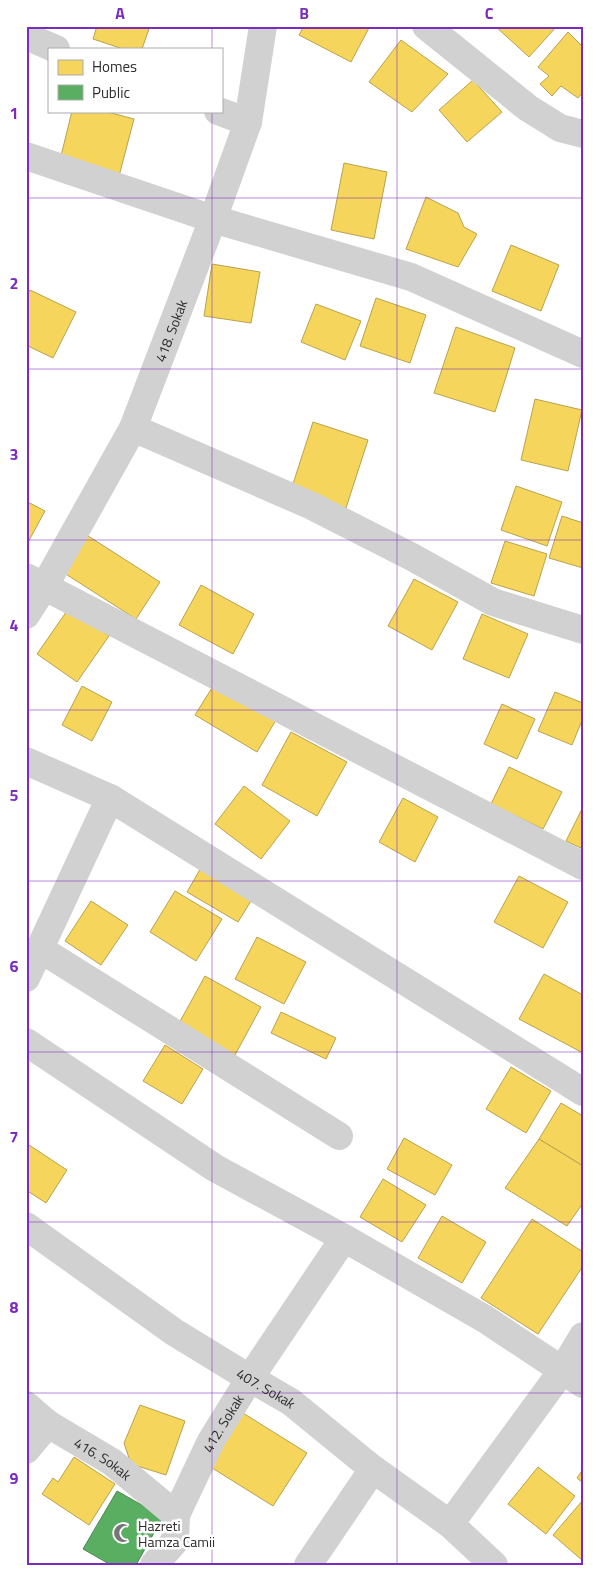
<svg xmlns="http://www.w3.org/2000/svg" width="609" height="1591" font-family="'Titillium Web',sans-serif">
<rect width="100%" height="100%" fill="#fff"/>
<g fill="#f6d55c" stroke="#b9a24e">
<path d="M 97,26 L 150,26 L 142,49 L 123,49 L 93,39 Z"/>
<path d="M 304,26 L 370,26 L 351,62 L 299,35 Z"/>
<path d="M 495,26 L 557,26 L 529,57 Z"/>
<path d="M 568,32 L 583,47 L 583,92 L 578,98 L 561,86 L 552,96 L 540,84 L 549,76 L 538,67 Z"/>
<path d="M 401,40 L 448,74 L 412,112 L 369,82 Z"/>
<path d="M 473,80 L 502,112 L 467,142 L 439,110 Z"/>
<path d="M 72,111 L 104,111 L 134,119 L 119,176 L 60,160 Z"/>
<path d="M 344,163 L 387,172 L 374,239 L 331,230 Z"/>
<path d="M 426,197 L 458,213 L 464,227 L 477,234 L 458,267 L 406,249 Z"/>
<path d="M 511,245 L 559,265 L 541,311 L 492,291 Z"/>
<path d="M 212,264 L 260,272 L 251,323 L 204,316 Z"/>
<path d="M 30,290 L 76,312 L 53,358 L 26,345 L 26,297 Z"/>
<path d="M 376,298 L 426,315 L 410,363 L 360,346 Z"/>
<path d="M 316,304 L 361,321 L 345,360 L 301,342 Z"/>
<path d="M 456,327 L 515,348 L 495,412 L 434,393 Z"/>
<path d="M 535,399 L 582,410 L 568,471 L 521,460 Z"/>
<path d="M 313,422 L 368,440 L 346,508 L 291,490 Z"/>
<path d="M 516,486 L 562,502 L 547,546 L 501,530 Z"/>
<path d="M 26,501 L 45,511 L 26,546 Z"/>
<path d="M 562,516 L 583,523 L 583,568 L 549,558 Z"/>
<path d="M 85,534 L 160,582 L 136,619 L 61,571 Z"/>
<path d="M 505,541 L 547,554 L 534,596 L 491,583 Z"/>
<path d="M 414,579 L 458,602 L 432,650 L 388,626 Z"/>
<path d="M 201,585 L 254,614 L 233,654 L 179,625 Z"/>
<path d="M 69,608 L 109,636 L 77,682 L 37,654 Z"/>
<path d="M 482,614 L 528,634 L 509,678 L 463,659 Z"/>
<path d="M 215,683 L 276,720 L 257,752 L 195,715 Z"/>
<path d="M 82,686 L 112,702 L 92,741 L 62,725 Z"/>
<path d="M 555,692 L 583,703 L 583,718 L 572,745 L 538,731 Z"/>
<path d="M 502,704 L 535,719 L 517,759 L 484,744 Z"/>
<path d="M 291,732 L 347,762 L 317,816 L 262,785 Z"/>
<path d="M 509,767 L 562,792 L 543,829 L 491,804 Z"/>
<path d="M 244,786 L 290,821 L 261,859 L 215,824 Z"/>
<path d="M 403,798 L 438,817 L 415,862 L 379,842 Z"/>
<path d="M 583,807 L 583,849 L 566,841 Z"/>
<path d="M 202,866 L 254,896 L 238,922 L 187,892 Z"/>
<path d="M 519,876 L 568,902 L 543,948 L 494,922 Z"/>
<path d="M 175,891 L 222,919 L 196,961 L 150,932 Z"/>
<path d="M 91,901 L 128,925 L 101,965 L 65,941 Z"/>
<path d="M 257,937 L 306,962 L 284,1004 L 235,979 Z"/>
<path d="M 544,974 L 583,995 L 583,1053 L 519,1019 Z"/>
<path d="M 205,976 L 261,1007 L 235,1055 L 178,1025 Z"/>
<path d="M 281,1012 L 336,1038 L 326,1059 L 271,1033 Z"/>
<path d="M 165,1045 L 203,1069 L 182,1104 L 143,1081 Z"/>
<path d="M 511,1067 L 551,1091 L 526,1133 L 486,1109 Z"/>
<path d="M 561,1103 L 583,1116 L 583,1166 L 539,1139 Z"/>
<path d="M 404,1138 L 452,1165 L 435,1195 L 387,1169 Z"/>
<path d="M 539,1139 L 583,1166 L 583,1203 L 567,1226 L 505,1188 Z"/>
<path d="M 26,1143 L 67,1170 L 46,1203 L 26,1190 Z"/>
<path d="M 383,1179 L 426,1205 L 402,1242 L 360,1217 Z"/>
<path d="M 442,1216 L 486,1242 L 462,1283 L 418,1258 Z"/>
<path d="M 532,1219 L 583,1252 L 583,1266 L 538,1334 L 481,1298 Z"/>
<path d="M 140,1405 L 185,1421 L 166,1475 L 131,1464 L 124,1443 Z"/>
<path d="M 243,1413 L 307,1453 L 273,1506 L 209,1466 Z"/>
<path d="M 74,1457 L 115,1484 L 89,1525 L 42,1494 L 53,1478 L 58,1482 Z"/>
<path d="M 538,1467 L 575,1496 L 546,1534 L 508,1504 Z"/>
<path d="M 583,1469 L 583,1483 L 577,1478 Z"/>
<path d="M 583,1500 L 583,1561 L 553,1535 Z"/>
</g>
<path fill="#5aae61" stroke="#4c8751" d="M 117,1491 L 163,1517 L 136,1565 L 111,1565 L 83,1549 Z"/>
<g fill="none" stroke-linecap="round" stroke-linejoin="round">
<g stroke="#d1d1d1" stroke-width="28">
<path d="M 426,26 L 528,108 L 560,128 L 583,134"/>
<path d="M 26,36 L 56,49"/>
<path d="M 218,111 L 248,122"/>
<path d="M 26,156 L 213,219 L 411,277 L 583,354"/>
<path d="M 133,428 L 312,506 L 412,557 L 493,602 L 583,630"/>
<path d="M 26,577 L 583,866"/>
<path id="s1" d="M 26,615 L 44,587 L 133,428 L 213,219 L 248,122 L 263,26"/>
<path d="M 26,761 L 110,798 L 583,1092"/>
<path d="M 40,949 L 339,1136"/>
<path d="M 26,978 L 110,798"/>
<path d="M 26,1042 L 215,1168 L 344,1238 L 485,1319 L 583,1384"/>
<path id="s2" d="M 26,1226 L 174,1332 L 241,1373 L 291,1402 L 373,1469 L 450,1524 L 494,1565"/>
<path id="s3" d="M 26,1405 L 48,1424 L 112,1462 L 176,1515"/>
<path d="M 26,1450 L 48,1424"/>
<path d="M 450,1524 L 562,1371 L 583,1336"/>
<path id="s4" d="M 154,1565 L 175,1541 L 176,1515 L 211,1441 L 250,1378 L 344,1238"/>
<path d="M 308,1565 L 373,1469"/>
</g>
</g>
<path fill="none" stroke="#7b2cbf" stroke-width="1" stroke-opacity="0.55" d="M 212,26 L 212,49M 397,26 L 397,1565M 212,111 L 212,1565M 26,198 L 583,198M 26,369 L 583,369M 26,540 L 583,540M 26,710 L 583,710M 26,881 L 583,881M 26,1052 L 583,1052M 26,1222 L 583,1222M 26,1393 L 583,1393"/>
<defs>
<g id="mosque-bare" transform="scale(1.5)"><path d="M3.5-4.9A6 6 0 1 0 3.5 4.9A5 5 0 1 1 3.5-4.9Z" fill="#767676" stroke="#fff" stroke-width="2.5" paint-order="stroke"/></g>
</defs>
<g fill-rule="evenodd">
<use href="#mosque-bare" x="123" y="1533"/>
</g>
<g text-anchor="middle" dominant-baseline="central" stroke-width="5" stroke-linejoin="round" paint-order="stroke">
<g font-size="14" fill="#2c2c2c" stroke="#fff">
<text stroke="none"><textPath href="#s1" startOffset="320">418. Sokak</textPath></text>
<text stroke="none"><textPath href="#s2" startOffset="290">407. Sokak</textPath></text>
<text stroke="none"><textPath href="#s4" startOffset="161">412. Sokak</textPath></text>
<text stroke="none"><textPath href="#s3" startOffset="94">416. Sokak</textPath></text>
</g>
<g font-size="14" fill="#2c2c2c" stroke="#fff" text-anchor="start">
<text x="138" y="1525">Hazreti<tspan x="138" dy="16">Hamza Camii</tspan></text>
</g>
</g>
<rect width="609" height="1591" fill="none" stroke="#ffffff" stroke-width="55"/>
<rect x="48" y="48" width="175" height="65" fill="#ffffff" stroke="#ababab"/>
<rect x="58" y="60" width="25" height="15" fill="#f6d55c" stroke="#ababab"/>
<text x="92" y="72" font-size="15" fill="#2c2c2c">Homes</text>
<rect x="58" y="85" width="25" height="15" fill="#5aae61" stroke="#ababab"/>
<text x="92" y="98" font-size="15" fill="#2c2c2c">Public</text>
<rect x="28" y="28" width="554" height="1536" fill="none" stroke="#7b2cbf" stroke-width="2"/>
<g font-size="16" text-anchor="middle" font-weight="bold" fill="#7b2cbf">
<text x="120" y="19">A</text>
<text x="304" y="19">B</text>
<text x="489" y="19">C</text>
<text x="14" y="119">1</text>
<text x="14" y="289">2</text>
<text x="14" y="460">3</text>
<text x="14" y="631">4</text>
<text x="14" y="801">5</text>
<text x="14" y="972">6</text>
<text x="14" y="1143">7</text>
<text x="14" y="1313">8</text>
<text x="14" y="1484">9</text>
</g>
</svg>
